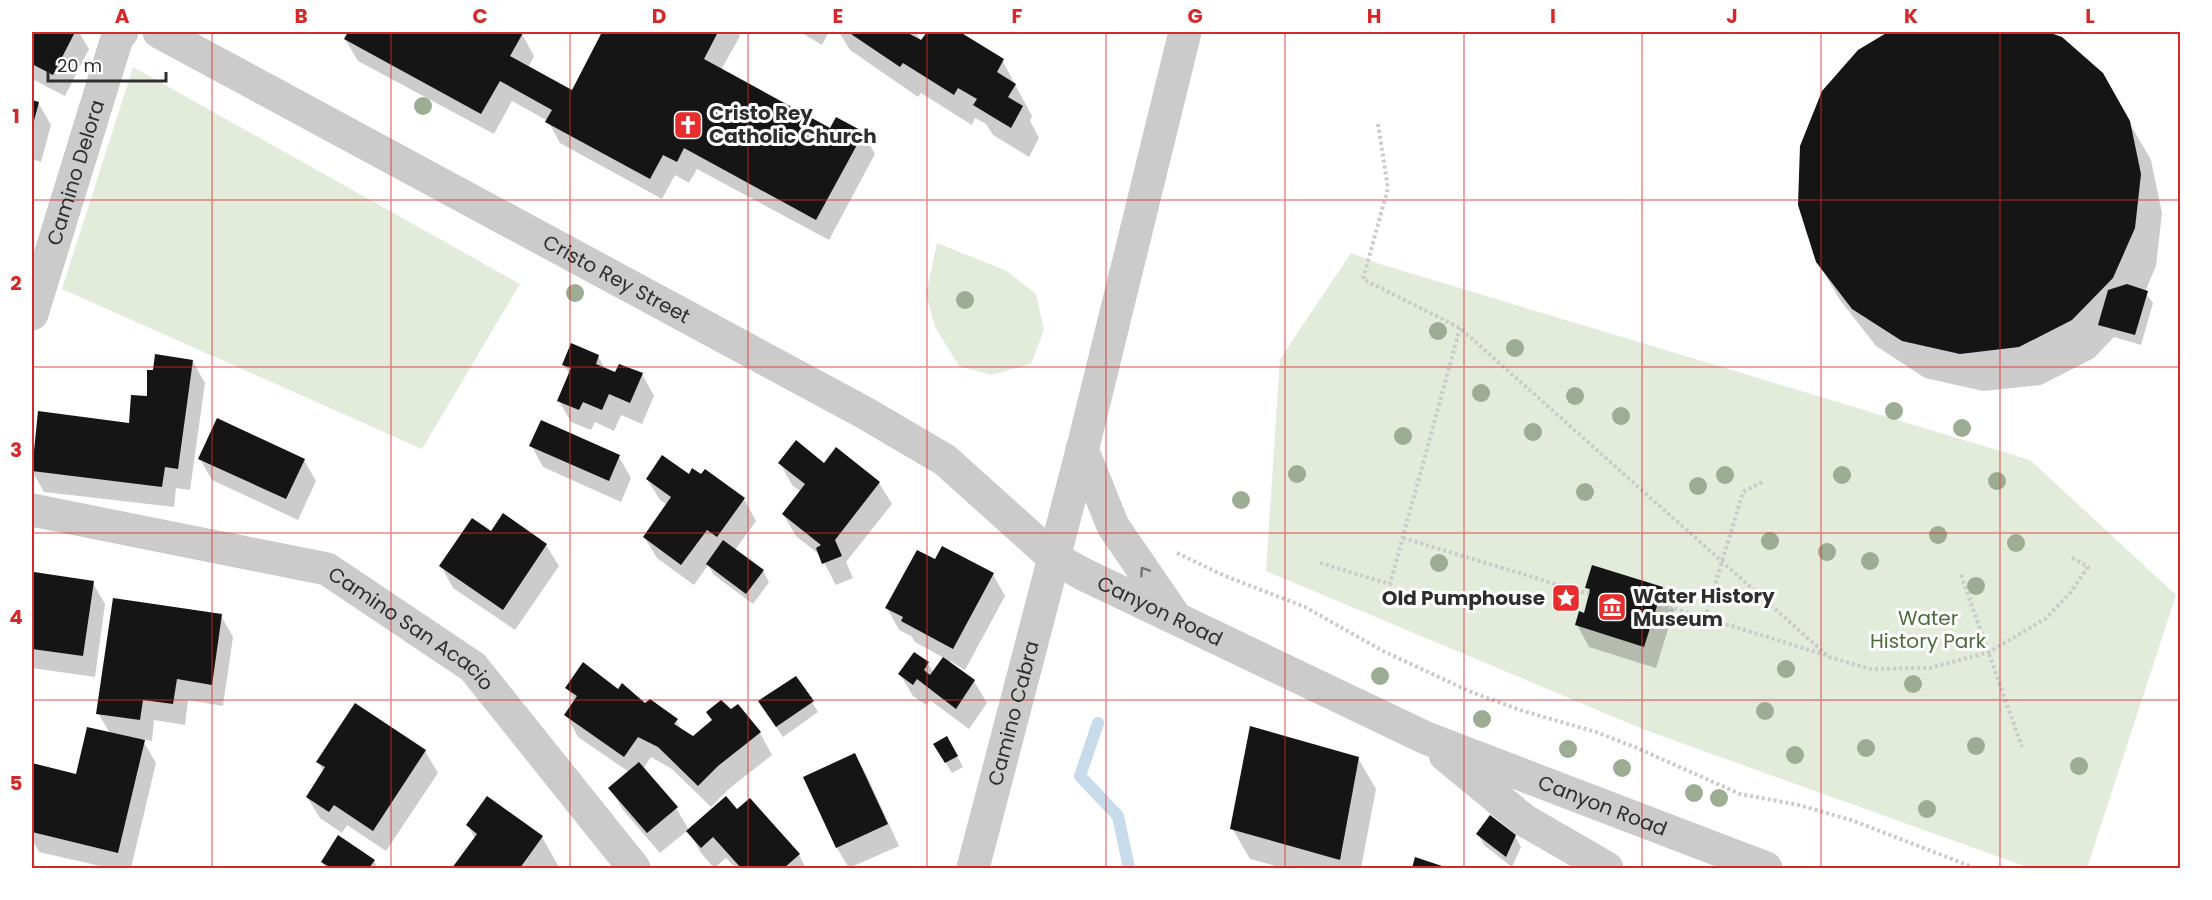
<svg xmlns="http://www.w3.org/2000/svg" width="2212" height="900" font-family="Poppins,sans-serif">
<rect width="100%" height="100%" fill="#fff"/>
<g fill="#e3ebdb">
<path d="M 133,67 L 520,284 L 422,449 L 62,289 Z"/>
<path d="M 937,243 L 1007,271 L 1036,294 L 1044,330 L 1031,364 L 991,375 L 959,366 L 935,327 L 926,294 Z"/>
<path d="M 1351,253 L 1380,264 L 2030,460 L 2176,595 L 2087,868 L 2030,868 L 1645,730 L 1266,571 L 1280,359 Z"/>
</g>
<g fill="#0003">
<path d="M 32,32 L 79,32 L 89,49 L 65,96 L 32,79 Z"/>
<path d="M 349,32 L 517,32 L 522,34 L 534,56 L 528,68 L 573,92 L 604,32 L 737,32 L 740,36 L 721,70 L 830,130 L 863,133 L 875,154 L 829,240 L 697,169 L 689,183 L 675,175 L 662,199 L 560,143 L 548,121 L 512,101 L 494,134 L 358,61 L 345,39 Z"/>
<path d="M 800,32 L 829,32 L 822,45 Z"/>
<path d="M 839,32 L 916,32 L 922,42 L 928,32 L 939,34 L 940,32 L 957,32 L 1002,60 L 1032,116 L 1030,121 L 1039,138 L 1029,157 L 993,135 L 986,124 L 975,118 L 972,125 L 921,93 L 918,97 L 850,50 Z"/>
<path d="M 1891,32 L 2045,32 L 2061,39 L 2101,74 L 2151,160 L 2162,213 L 2156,266 L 2145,292 L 2153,303 L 2141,345 L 2114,337 L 2094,358 L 2041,385 L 1983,391 L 1925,378 L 1876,346 L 1840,300 L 1817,261 L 1858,51 Z"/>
<path d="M 32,102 L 39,104 L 51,125 L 41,162 L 32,159 Z"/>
<path d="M 598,356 L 606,370 L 616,374 L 642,374 L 654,396 L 642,424 L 621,415 L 614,431 L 595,422 L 591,430 L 571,422 L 559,401 L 570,375 L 564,365 Z"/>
<path d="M 193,362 L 205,383 L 190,490 L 176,488 L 174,507 L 44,492 L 32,471 L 131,424 L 148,397 Z"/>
<path d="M 531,445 L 619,457 L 631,478 L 621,502 L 543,467 Z"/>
<path d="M 200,459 L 304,460 L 316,481 L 298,520 L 212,480 Z"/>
<path d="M 780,463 L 824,465 L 879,483 L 892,504 L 846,562 L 853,578 L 836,585 L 820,555 L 796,536 L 783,514 L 801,492 L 792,485 Z"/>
<path d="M 647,479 L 744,499 L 756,521 L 735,550 L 763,571 L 769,582 L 753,604 L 714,575 L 708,565 L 694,585 L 657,558 L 644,537 L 667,505 L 660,500 Z"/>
<path d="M 546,545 L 559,566 L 515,630 L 453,588 L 441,566 Z"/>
<path d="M 935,561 L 993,574 L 1005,596 L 965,670 L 950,661 L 949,663 L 974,681 L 987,703 L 969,729 L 930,700 L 926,705 L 913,696 L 900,674 L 928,663 L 933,672 L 944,658 L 915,642 L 911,636 L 899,630 L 887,608 Z"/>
<path d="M 35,574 L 93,583 L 105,604 L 95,677 L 32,668 L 32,598 Z"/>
<path d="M 1587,587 L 1662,588 L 1674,610 L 1656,668 L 1589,647 L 1577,625 L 1585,615 L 1591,594 Z"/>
<path d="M 221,616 L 233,637 L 223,706 L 188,700 L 185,725 L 154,720 L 152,741 L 142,739 L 156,763 L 131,868 L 109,868 L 39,852 L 32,839 L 32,765 L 77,775 L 110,733 L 98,713 Z"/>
<path d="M 567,688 L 618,691 L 676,720 L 683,732 L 693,738 L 738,706 L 760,733 L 772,755 L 730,788 L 711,807 L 672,769 L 651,757 L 643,769 L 676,808 L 689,830 L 737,811 L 799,855 L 806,868 L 736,868 L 726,858 L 714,868 L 701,853 L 688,830 L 660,853 L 623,810 L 610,788 L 629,772 L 578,737 L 566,715 L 575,702 Z"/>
<path d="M 812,702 L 818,712 L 783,737 L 766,712 Z"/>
<path d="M 947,738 L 963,767 L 952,773 L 935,745 Z"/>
<path d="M 425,751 L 438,773 L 386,851 L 347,825 L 342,833 L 320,818 L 307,797 L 324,772 L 318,762 Z"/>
<path d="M 855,755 L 867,776 L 899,846 L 849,868 L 837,848 L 805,778 Z"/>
<path d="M 1358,758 L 1376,789 L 1361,868 L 1283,868 L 1250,859 L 1232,828 Z"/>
<path d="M 468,825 L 542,837 L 559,867 L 454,868 L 475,839 Z"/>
<path d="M 1478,834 L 1515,836 L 1521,847 L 1512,867 L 1484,845 Z"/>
<path d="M 374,861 L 378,868 L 326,868 L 322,862 Z"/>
</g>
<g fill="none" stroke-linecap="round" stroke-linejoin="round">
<path stroke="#c7dbec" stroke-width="12" d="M 1098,723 L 1080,776 L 1118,816 L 1129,868"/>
</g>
<g fill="#151515">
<path d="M 32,32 L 75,32 L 53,75 L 32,64 Z"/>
<path d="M 348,32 L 520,32 L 523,33 L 510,56 L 572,90 L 602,32 L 718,32 L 704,59 L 830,128 L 836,117 L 864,132 L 816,220 L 684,148 L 677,162 L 663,155 L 650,179 L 545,122 L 552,110 L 500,81 L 481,114 L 344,39 Z"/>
<path d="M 848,32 L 909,32 L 908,33 L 921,40 L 927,32 L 960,32 L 1004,59 L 997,72 L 1016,84 L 1008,97 L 1023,106 L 1011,128 L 973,105 L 977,99 L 958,88 L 954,95 L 903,63 L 900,67 Z"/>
<path d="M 1888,32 L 2048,32 L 2062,37 L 2103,73 L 2130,121 L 2141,174 L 2135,228 L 2113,278 L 2072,320 L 2019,347 L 1960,354 L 1902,341 L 1852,309 L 1816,262 L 1798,205 L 1800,146 L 1822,91 L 1858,50 Z"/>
<path d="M 32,100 L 39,102 L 32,128 Z"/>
<path d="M 2127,284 L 2148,291 L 2135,335 L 2098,325 L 2108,290 Z"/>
<path d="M 571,343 L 599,355 L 596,364 L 615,372 L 619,364 L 643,373 L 630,403 L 609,394 L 602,410 L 583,402 L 579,410 L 557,401 L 571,368 L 562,365 Z"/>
<path d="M 155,354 L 193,360 L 178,469 L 165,467 L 162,487 L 32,471 L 38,411 L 129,423 L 131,395 L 147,396 L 147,370 L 153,370 Z"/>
<path d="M 217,418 L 305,459 L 286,499 L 198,459 Z"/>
<path d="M 541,420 L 620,455 L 609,481 L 529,446 Z"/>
<path d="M 796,440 L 824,463 L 836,447 L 880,482 L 835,540 L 842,556 L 822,564 L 816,548 L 821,545 L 782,514 L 805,484 L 778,463 Z"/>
<path d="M 662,455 L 689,474 L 692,468 L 701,474 L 705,469 L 745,498 L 717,537 L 707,530 L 681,565 L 643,537 L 671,497 L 646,479 Z"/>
<path d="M 503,513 L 547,544 L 503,610 L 439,566 L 472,518 L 491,531 Z"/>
<path d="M 723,540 L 764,570 L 746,594 L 706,564 Z"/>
<path d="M 942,546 L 994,573 L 953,649 L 901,621 L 903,617 L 885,608 L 917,550 L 935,559 Z"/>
<path d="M 1592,565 L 1663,587 L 1644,647 L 1575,625 L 1579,611 L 1584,613 L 1589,594 L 1590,589 L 1585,588 Z"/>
<path d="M 34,572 L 94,581 L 83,656 L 32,649 L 32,587 Z"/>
<path d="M 113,598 L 222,614 L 212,685 L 177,679 L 173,704 L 143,700 L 140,720 L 96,714 Z"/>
<path d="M 914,652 L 929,662 L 924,670 L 930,675 L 943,657 L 975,680 L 956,709 L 917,679 L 913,685 L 898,674 Z"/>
<path d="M 583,662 L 618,689 L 622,683 L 645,703 L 650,699 L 678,719 L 674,724 L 693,736 L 712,720 L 706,712 L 721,700 L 731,709 L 738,704 L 761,732 L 718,766 L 698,786 L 658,747 L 638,737 L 624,757 L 564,715 L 577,696 L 565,688 Z"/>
<path d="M 796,676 L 814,701 L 776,727 L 758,701 Z"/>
<path d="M 355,703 L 426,750 L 373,831 L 334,805 L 329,812 L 306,797 L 325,767 L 316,762 Z"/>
<path d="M 1250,726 L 1359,757 L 1340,860 L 1230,829 Z"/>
<path d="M 87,727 L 145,740 L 118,853 L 32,832 L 32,763 L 76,774 Z"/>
<path d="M 947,736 L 958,756 L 945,763 L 933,744 Z"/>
<path d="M 855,753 L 888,824 L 836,848 L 803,777 Z"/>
<path d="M 639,762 L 678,807 L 647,833 L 608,788 Z"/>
<path d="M 487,796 L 543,836 L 520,868 L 452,868 L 477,834 L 466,825 Z"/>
<path d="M 726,796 L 737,809 L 750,798 L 800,854 L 784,868 L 741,868 L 713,837 L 701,848 L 686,831 Z"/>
<path d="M 1490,815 L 1516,835 L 1506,857 L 1476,834 Z"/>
<path d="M 338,835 L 375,860 L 369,868 L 331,868 L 321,862 Z"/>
<path d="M 1415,857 L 1448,868 L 1412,868 Z"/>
</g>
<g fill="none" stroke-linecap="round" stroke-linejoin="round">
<g stroke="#cbcbcb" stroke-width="4" stroke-dasharray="3 3" stroke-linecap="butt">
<path d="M 1378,124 L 1388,188 L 1363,279 L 1460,328 L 1829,657 L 1870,669 L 1930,668 L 1989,652 L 2045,619 L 2070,593 L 2088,567 L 2071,557"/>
<path d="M 1403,538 L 1589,594"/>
<path d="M 1177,553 L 1225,576 L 1305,607 L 1383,651 L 1471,692 L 1523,711 L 1596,732 L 1637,748 L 1740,794 L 1799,805 L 1854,821 L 1975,868"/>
<path d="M 1320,563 L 1390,584 L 1460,328"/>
<path d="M 1961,575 L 2022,747"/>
<path d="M 1657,603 L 1826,655"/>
<path d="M 1705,618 L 1743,492 L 1764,481"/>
</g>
<g stroke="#cbcbcb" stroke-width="33">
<path id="s1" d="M 159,32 L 865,413 L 945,460 L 1054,558 L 1085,575 L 1426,738 L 1766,868"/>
<path id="s2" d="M 32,314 L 117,38 L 122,32"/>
<path d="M 1082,449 L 1113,526 L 1176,618"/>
<path id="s3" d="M 32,510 L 327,569 L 473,667 L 634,868"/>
<path d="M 1445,755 L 1524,820 L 1607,868"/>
<path id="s4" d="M 973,868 L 1084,443 L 1185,32"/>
</g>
</g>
<g fill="#9dad93">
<circle cx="423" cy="106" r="9"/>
<circle cx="575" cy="293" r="9"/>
<circle cx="965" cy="300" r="9"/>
<circle cx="1438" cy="331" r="9"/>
<circle cx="1515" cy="348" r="9"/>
<circle cx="1481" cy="393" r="9"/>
<circle cx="1575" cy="396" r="9"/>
<circle cx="1894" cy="411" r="9"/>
<circle cx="1621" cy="416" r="9"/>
<circle cx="1962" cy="428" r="9"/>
<circle cx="1533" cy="432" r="9"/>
<circle cx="1403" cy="436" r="9"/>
<circle cx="1297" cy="474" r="9"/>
<circle cx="1725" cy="475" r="9"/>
<circle cx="1842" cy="475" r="9"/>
<circle cx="1997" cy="481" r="9"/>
<circle cx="1698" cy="486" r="9"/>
<circle cx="1585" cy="492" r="9"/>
<circle cx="1241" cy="500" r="9"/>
<circle cx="1938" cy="535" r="9"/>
<circle cx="1770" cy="541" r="9"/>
<circle cx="2016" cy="543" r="9"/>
<circle cx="1827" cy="552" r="9"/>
<circle cx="1870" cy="561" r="9"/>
<circle cx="1439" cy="563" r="9"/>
<circle cx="1976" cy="586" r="9"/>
<circle cx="1786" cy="669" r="9"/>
<circle cx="1380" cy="676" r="9"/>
<circle cx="1913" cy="684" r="9"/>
<circle cx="1765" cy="711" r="9"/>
<circle cx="1482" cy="719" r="9"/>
<circle cx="1976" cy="746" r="9"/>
<circle cx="1866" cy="748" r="9"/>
<circle cx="1568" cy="749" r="9"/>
<circle cx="1795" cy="755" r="9"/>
<circle cx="2079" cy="766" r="9"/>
<circle cx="1622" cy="768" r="9"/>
<circle cx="1694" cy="793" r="9"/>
<circle cx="1719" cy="798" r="9"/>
<circle cx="1927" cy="809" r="9"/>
</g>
<defs><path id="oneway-chevron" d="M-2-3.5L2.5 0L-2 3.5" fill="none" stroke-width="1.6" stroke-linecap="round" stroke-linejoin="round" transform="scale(1.5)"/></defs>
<use stroke="#757575" href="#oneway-chevron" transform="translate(1144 571) rotate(-124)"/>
<path fill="none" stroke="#d62828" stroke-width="1.5" stroke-opacity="0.55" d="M 212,32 L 212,868M 391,32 L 391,868M 570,32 L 570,868M 748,32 L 748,868M 927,32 L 927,868M 1106,32 L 1106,868M 1285,32 L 1285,868M 1464,32 L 1464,868M 1642,32 L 1642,868M 1821,32 L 1821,868M 2000,32 L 2000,868M 32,200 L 2180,200M 32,367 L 2180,367M 32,533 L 2180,533M 32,700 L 2180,700"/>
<defs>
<g id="church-square" transform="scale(1.5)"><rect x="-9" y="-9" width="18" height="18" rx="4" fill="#e72e2e" stroke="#fff"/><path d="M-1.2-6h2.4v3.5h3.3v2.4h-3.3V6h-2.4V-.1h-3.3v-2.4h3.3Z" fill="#fff"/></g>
<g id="sight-square" transform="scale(1.5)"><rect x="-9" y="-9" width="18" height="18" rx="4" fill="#e72e2e" stroke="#fff"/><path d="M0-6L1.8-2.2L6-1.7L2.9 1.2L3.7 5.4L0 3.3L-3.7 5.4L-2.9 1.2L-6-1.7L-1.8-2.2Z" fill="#fff"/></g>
<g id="museum-square" transform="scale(1.5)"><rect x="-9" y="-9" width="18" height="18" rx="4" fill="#e72e2e" stroke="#fff"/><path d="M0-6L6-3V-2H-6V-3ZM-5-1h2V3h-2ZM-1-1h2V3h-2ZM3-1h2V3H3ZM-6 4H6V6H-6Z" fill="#fff"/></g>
</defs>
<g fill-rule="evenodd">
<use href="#church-square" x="688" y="125"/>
<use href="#sight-square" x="1566" y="598"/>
<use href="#museum-square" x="1612" y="607"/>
</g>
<g text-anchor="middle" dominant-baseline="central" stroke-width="6" stroke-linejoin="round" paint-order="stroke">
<g font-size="20" font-weight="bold" fill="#2e2e2e" stroke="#fff" text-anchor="start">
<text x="709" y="113">Cristo Rey<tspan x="709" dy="23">Catholic Church</tspan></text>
<text x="1633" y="596">Water History<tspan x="1633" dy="23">Museum</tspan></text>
<text x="1545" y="598" text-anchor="end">Old Pumphouse</text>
</g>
<g font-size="20" fill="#2e2e2e" stroke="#fff">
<text stroke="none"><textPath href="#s2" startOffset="148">Camino Delora</textPath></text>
<text stroke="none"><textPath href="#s1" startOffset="520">Cristo Rey Street</textPath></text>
<text stroke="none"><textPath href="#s1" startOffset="1160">Canyon Road</textPath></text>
<text stroke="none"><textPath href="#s3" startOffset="404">Camino San Acacio</textPath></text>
<text stroke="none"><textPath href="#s4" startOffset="160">Camino Cabra</textPath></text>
<text stroke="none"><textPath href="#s1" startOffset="1644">Canyon Road</textPath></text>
</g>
<g font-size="20" fill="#4d6a3b" stroke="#fff">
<text x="1928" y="618">Water<tspan x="1928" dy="23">History Park</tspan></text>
</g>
</g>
<rect width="2212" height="900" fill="none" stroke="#ffffff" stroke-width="66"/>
<path d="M48 72v9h118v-9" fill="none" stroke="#2e2e2e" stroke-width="3"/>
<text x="57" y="72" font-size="18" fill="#2e2e2e" stroke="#ffffff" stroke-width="4.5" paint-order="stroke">20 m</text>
<rect x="33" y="33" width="2146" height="834" fill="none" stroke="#d62828" stroke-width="2"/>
<g font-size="20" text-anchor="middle" font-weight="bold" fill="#d62828">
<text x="122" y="23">A</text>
<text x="301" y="23">B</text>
<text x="480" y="23">C</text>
<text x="659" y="23">D</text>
<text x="838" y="23">E</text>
<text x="1017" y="23">F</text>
<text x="1195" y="23">G</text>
<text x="1374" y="23">H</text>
<text x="1553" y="23">I</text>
<text x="1732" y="23">J</text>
<text x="1911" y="23">K</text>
<text x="2090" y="23">L</text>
<text x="16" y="123">1</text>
<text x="16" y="290">2</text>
<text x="16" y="457">3</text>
<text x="16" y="624">4</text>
<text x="16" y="790">5</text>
</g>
</svg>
